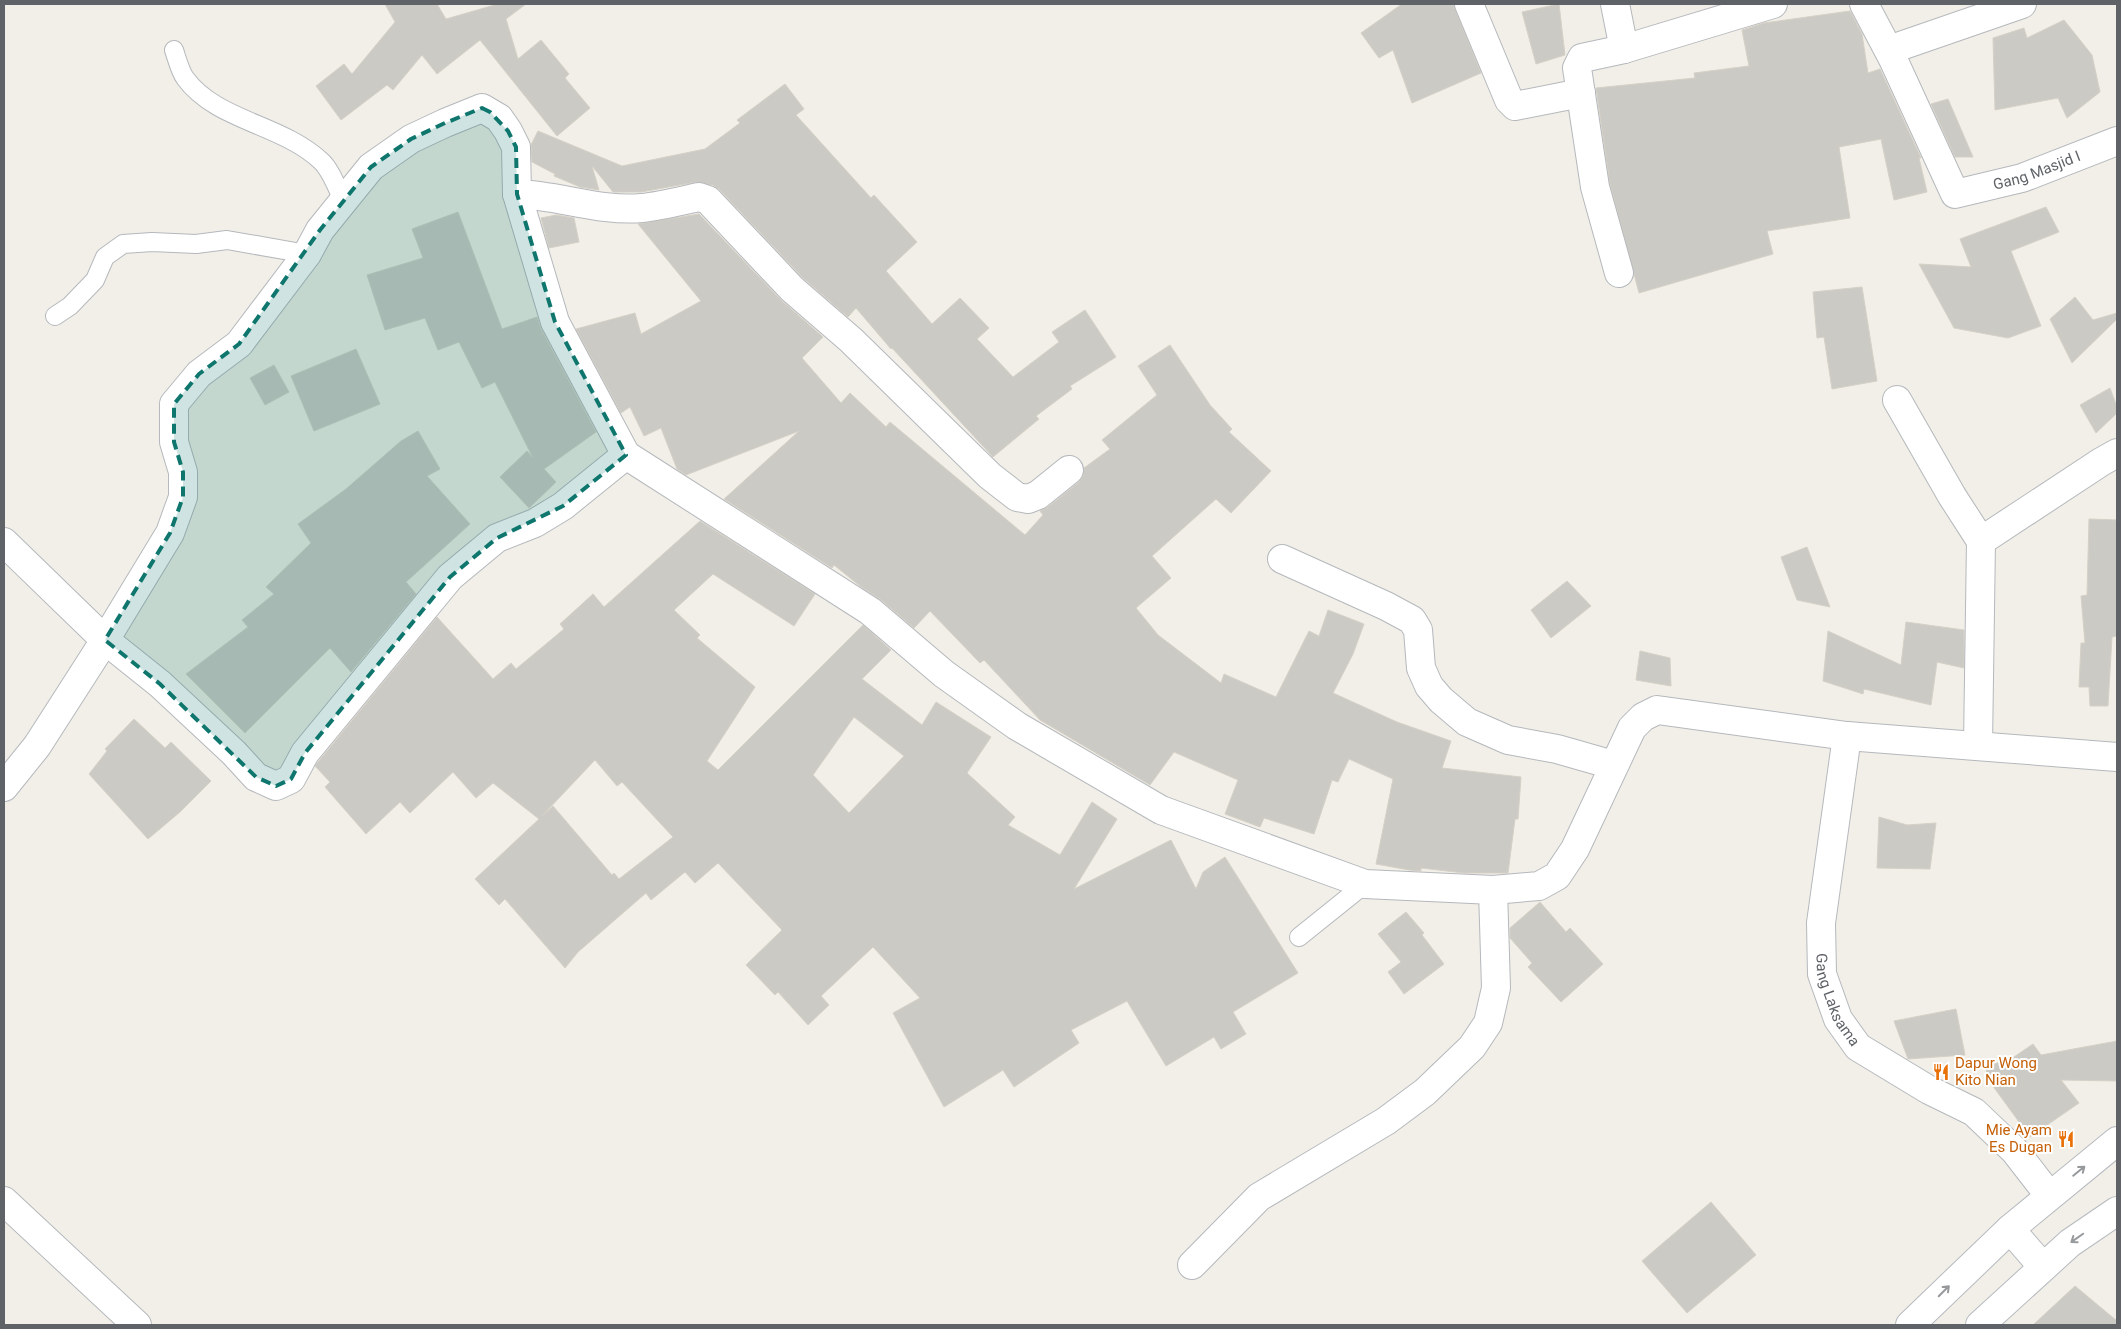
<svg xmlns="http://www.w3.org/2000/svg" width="2121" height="1329" font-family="Roboto,sans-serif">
<rect width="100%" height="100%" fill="#f1efe8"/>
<g fill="#cccac5" stroke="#d6d1c6" fill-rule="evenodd">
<path d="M 385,4 L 437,4 L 446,19 L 498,4 L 526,4 L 506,19 L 518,59 L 541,40 L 569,74 L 565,78 L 590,108 L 557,136 L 480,40 L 437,74 L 422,55 L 393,90 L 387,85 L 341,120 L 316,86 L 344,64 L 352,74 L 395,22 Z"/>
<path d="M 1402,4 L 1453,4 L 1481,73 L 1412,103 L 1393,50 L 1379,58 L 1361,33 Z"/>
<path d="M 1559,4 L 1565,55 L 1536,64 L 1522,12 Z"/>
<path d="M 1850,11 L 1862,34 L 1868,73 L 1880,69 L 1921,158 L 1919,158 L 1927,192 L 1894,200 L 1881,139 L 1839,147 L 1850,218 L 1767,231 L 1773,254 L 1639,293 L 1610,184 L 1596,88 L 1695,78 L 1694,73 L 1749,66 L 1742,30 L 1764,23 Z"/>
<path d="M 2064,20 L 2092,55 L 2100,92 L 2067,118 L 2058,98 L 1995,110 L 1993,38 L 2024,28 L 2027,38 Z"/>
<path d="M 785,84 L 804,109 L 796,115 L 871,198 L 874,195 L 917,242 L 886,271 L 932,324 L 960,298 L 989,328 L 977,339 L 1013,377 L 1059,342 L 1052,332 L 1085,310 L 1116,357 L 1070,386 L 1072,389 L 1036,416 L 1039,419 L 993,457 L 892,348 L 891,349 L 856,308 L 848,317 L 803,278 L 719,189 L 713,185 L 696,182 L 641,192 L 613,192 L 592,166 L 599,190 L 580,187 L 554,176 L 555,174 L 532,162 L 531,145 L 538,131 L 622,166 L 705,149 L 740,123 L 737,120 Z"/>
<path d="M 1948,99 L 1973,157 L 1955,157 L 1931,104 Z"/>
<path d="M 2046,207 L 2059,232 L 2011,251 L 2041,326 L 2008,338 L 1954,328 L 1919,264 L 1971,267 L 1960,239 Z"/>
<path d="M 458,212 L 502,329 L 537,317 L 541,329 L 596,432 L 544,469 L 556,482 L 529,508 L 500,477 L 527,451 L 533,458 L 495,382 L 482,388 L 459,342 L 438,350 L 425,318 L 385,330 L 367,275 L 423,258 L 412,229 Z"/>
<path d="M 699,214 L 781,300 L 823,337 L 802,358 L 841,403 L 850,393 L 886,427 L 890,422 L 1025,535 L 1043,515 L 1040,511 L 1048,507 L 1079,482 L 1083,476 L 1084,468 L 1110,449 L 1102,440 L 1157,395 L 1138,366 L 1170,345 L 1210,405 L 1232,429 L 1229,432 L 1271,471 L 1231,513 L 1216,499 L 1152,556 L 1171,578 L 1136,608 L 1158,635 L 1221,683 L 1224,674 L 1276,697 L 1309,631 L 1319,636 L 1328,610 L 1364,624 L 1353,654 L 1333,693 L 1397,722 L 1451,741 L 1442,768 L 1521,777 L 1518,819 L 1515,819 L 1508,873 L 1464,873 L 1421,868 L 1421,871 L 1409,870 L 1376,864 L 1393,779 L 1349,759 L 1338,782 L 1332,780 L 1314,834 L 1264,818 L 1260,827 L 1225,814 L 1238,780 L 1174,752 L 1150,785 L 1040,720 L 984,660 L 980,663 L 930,611 L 914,628 L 880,599 L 860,586 L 834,565 L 832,568 L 724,499 L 799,431 L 686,475 L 677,469 L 661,428 L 644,436 L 630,407 L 621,413 L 576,329 L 635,313 L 641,334 L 701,301 L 638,224 Z"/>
<path d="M 556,215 L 574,218 L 579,242 L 549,248 L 541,218 Z"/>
<path d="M 1862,287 L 1877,381 L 1832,389 L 1824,337 L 1817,338 L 1813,292 Z"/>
<path d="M 2075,297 L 2093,320 L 2117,313 L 2117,319 L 2072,363 L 2050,319 Z"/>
<path d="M 356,349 L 380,404 L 314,431 L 291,376 Z"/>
<path d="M 274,365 L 289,392 L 265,405 L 250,378 Z"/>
<path d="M 2110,388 L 2117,407 L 2117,413 L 2096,433 L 2080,405 Z"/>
<path d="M 418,431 L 440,469 L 427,476 L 470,524 L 406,582 L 416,594 L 351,672 L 330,648 L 245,733 L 186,674 L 248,627 L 242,620 L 274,594 L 266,587 L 311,543 L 298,524 L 346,489 L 401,441 Z"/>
<path d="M 2089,519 L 2117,520 L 2117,636 L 2112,637 L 2108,706 L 2090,706 L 2089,687 L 2079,687 L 2081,643 L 2085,643 L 2081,596 L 2087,595 Z"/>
<path d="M 700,521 L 815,594 L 794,626 L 713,574 L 674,610 L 700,635 L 697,638 L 755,687 L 707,761 L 718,770 L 863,625 L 891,650 L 862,679 L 922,725 L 936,702 L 991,737 L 967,773 L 1015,817 L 1008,825 L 1060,855 L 1092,802 L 1117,819 L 1074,889 L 1171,840 L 1196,889 L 1203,872 L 1225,857 L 1298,973 L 1233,1012 L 1246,1034 L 1221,1049 L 1214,1037 L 1166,1066 L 1127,1001 L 1071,1030 L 1079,1043 L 1014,1087 L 1003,1070 L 944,1107 L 893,1013 L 920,998 L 873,947 L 821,996 L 829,1005 L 808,1025 L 778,992 L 775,995 L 746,965 L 782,930 L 718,863 L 695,883 L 685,872 L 651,900 L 646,893 L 578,952 L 565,968 L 505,899 L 499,905 L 475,879 L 539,819 L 493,783 L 476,798 L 453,772 L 410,813 L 400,802 L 366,834 L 325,787 L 330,782 L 315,766 L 318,762 L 437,617 L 493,679 L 511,663 L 516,669 L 564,629 L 560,624 L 593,594 L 604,607 ZM 854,717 L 904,756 L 849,813 L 813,775 ZM 595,760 L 617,786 L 622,782 L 673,837 L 619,879 L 614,873 L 612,875 L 553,806 L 542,816 Z"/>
<path d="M 1807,547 L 1830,607 L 1797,600 L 1781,557 Z"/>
<path d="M 1567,581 L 1591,606 L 1551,638 L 1531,610 Z"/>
<path d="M 1906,622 L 1964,630 L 1964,668 L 1937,662 L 1931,705 L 1864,689 L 1863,694 L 1823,681 L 1828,631 L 1901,665 Z"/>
<path d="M 1640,651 L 1670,658 L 1671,686 L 1636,680 Z"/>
<path d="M 134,719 L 165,748 L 171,742 L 211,781 L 180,812 L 148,839 L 89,774 L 107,751 L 105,749 Z"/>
<path d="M 1879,817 L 1907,825 L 1936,823 L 1930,869 L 1877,868 Z"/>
<path d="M 1540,902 L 1566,932 L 1570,928 L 1603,964 L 1561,1002 L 1528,967 L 1532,963 L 1510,938 L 1510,928 Z"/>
<path d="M 1406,912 L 1424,933 L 1422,935 L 1444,964 L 1404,994 L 1388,972 L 1401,962 L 1378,934 Z"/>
<path d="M 1956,1009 L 1965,1055 L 1908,1059 L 1894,1021 Z"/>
<path d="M 2117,1041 L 2117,1081 L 2061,1080 L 2079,1103 L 2030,1137 L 1987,1078 L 1986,1065 L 2008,1061 L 2033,1044 L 2041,1055 Z"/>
<path d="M 1711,1202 L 1756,1255 L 1687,1313 L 1642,1261 Z"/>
<path d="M 2075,1286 L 2117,1321 L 2117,1325 L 2033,1325 Z"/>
</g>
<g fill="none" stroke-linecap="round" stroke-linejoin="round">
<g stroke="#b5b8bc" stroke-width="20">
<g id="lane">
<path d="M 174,50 C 177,59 180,71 185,78 C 216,121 282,124 321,161 C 331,170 337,188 343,200"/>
<path d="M 55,316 L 70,306 L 95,280 L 105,257 L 123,244 L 152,242 L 196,244 L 227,240 L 307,254"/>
<path d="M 1299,937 L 1365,884"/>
</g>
</g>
<g stroke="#b5b8bc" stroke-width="30">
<g id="street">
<path d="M 1469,4 L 1509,100 L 1515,106 L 1581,93"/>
<path d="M 1615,4 L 1624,49"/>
<path id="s1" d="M 1864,4 L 1893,59 L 1955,194 L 2022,178 L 2117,141"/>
<path d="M 1889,50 L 2022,4"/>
<path d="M 517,194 C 558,195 600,212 642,208 C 661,206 680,201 699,197 L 708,200 L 792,289 L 851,340 L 990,476 L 1017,497 L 1028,499 L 1038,495 L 1069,470"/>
<path d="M 1619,273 L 1595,187 L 1577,68 L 1582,58 L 1624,49 L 1773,4"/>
<path d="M 1897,400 L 1952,496 L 1981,541 L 1978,745"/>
<path d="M 1981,541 L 2101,462 L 2117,453"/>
<path d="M 4,542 L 105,640 L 160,684 L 234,753 L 256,777 L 276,786 L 291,779 L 305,753 L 450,577 L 497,538 L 535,523 L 563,506 L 626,455"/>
<path d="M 1282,559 L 1386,606 L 1412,620 L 1418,630 L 1421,668 L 1429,686 L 1441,700 L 1467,722 L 1508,740 L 1557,749 L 1613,765"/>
<path id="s2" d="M 1847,736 L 1821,923 L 1822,974 L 1838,1019 L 1858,1047 L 1929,1090 L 1974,1112 L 2014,1150 L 2049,1195"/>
<path d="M 4,787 L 37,746 L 105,640 L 170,533 L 183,497 L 183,472 L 174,442 L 174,404 L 199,374 L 239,344 L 307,254 L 320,230 L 371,167 L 411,139 L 445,123 L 482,108 L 499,118 L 508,131 L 516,147 L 517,194 L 555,322 L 626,455 L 870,611 L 944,674 L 1017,726 L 1161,810 L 1365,884 L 1493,890 L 1539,886 L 1557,876 L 1575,849 L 1632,728 L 1643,717 L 1657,710 L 1847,736 L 2117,757"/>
<path d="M 4,1201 L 137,1325"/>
<path d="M 1192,1265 L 1259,1197 L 1386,1121 L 1425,1092 L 1472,1047 L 1488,1023 L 1496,988 L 1493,890"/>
</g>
</g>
<g stroke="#b6babf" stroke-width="30">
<g id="secondary">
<path d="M 2010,1229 L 2043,1267"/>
<path d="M 1910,1325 L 2010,1229 L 2117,1141"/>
<path d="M 1980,1325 L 2070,1243 L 2117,1211"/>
</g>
</g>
<use href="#lane" stroke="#fff" stroke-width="18"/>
<use href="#street" stroke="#fff" stroke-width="28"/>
<use href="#secondary" stroke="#fff" stroke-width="28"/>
</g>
<defs><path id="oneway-shaft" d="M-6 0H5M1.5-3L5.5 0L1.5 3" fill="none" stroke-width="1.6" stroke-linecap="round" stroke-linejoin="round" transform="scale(1.25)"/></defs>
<g stroke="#979a9d">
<use href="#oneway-shaft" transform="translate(2079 1171) rotate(-39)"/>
<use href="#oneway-shaft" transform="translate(2077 1238) rotate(145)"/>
<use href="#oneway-shaft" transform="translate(1944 1291) rotate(-45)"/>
</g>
<path fill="#0f766e" fill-opacity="0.2" stroke="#0f766e" stroke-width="4" stroke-dasharray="10 6" stroke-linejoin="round" d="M 482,108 L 490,112 L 508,131 L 516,147 L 517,194 L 555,322 L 626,455 L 563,506 L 497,538 L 450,577 L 305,753 L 291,779 L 276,786 L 256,777 L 160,684 L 105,640 L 170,533 L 183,497 L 183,472 L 174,442 L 174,404 L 199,374 L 239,344 L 320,230 L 371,167 L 411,139 L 445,123 Z"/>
<defs>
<g id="restaurant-bare" transform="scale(1.35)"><path d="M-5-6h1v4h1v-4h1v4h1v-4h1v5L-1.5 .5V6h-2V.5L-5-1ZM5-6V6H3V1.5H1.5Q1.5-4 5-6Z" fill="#e8710a" stroke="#fff" stroke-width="2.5" paint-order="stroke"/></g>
</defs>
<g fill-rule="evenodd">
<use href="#restaurant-bare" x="1941" y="1072"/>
<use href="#restaurant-bare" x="2066" y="1139"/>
</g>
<g text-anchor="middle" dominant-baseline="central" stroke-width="4" stroke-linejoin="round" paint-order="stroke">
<g font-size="15" fill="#5f6368" stroke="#fff">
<text stroke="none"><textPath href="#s1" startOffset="296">Gang Masjid I</textPath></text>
<text stroke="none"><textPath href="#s2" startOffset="269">Gang Laksama</textPath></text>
</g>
<g font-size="15" fill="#c56008" stroke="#fff" text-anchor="start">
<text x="1955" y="1063">Dapur Wong<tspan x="1955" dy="17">Kito Nian</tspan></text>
<text x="2052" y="1130" text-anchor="end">Mie Ayam<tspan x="2052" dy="17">Es Dugan</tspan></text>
</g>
</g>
<rect width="2121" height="1329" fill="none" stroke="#5f6368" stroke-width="10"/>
</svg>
